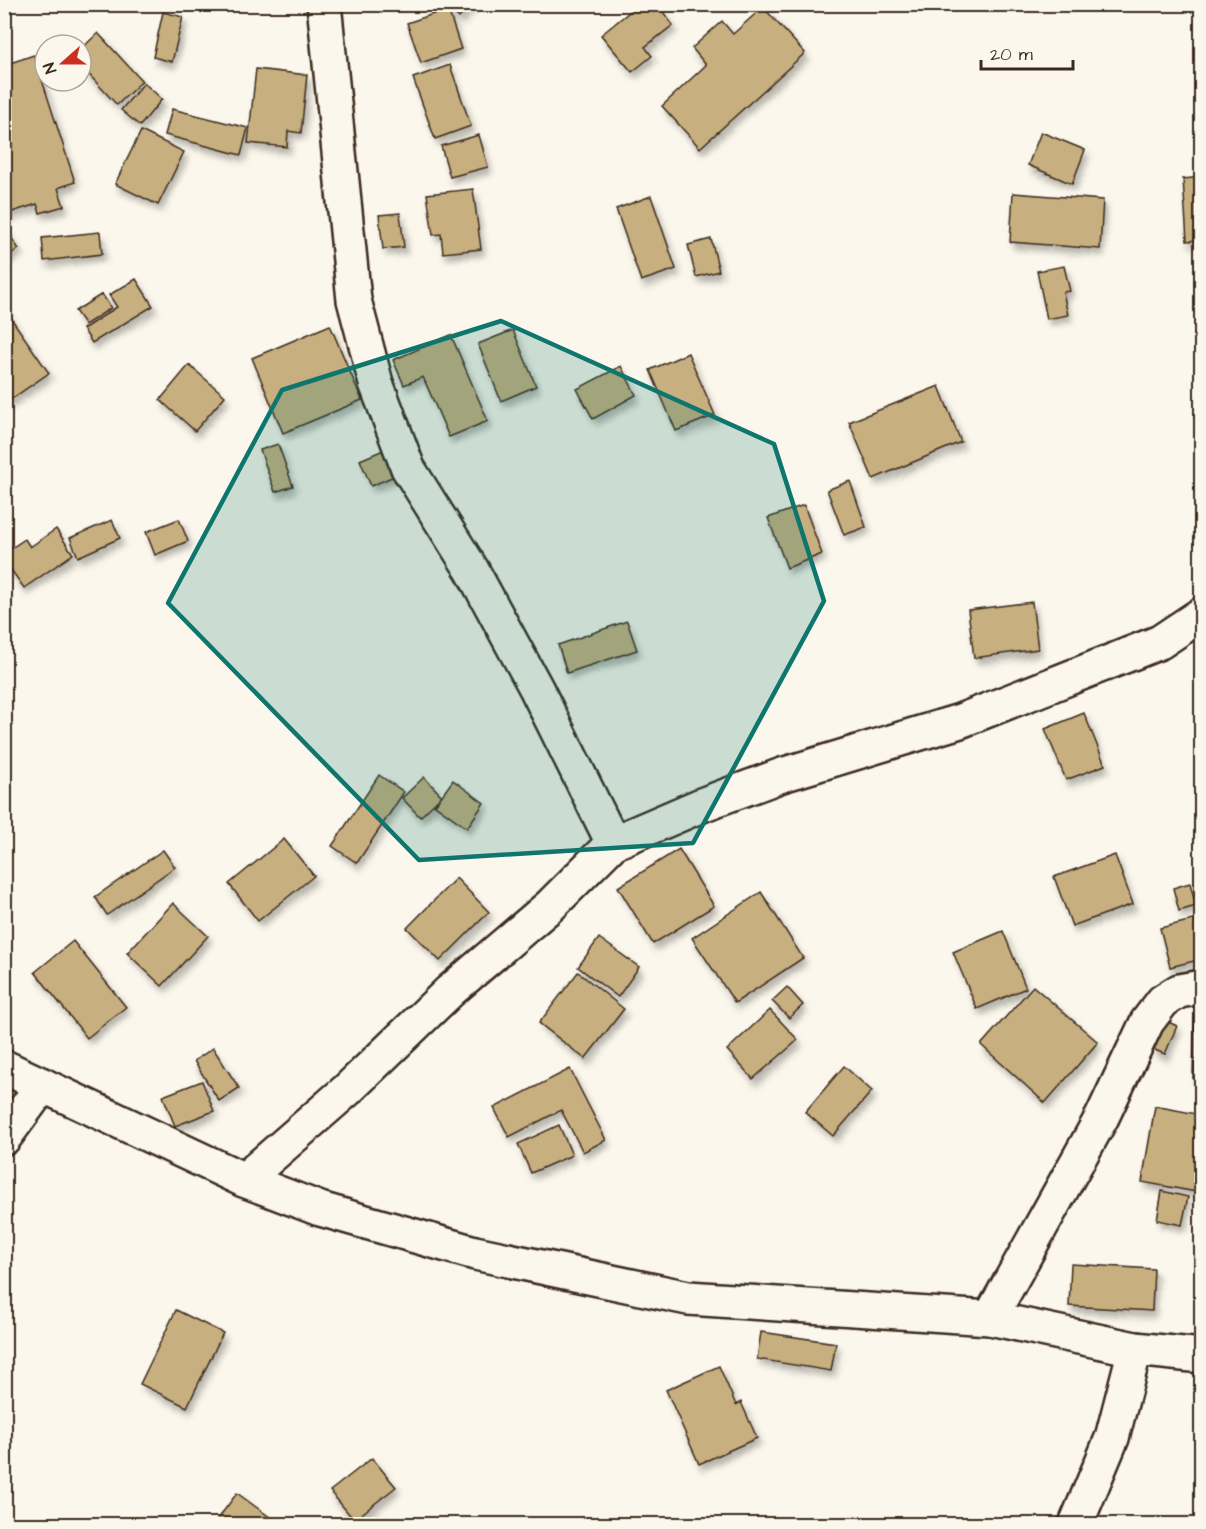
<svg xmlns="http://www.w3.org/2000/svg" width="1206" height="1529" font-family="'Architects Daughter',sans-serif">
<defs>
<filter id="shadow"><feDropShadow dx="3.5" dy="6" stdDeviation="3" flood-color="#0004"/></filter>
</defs>
<rect width="100%" height="100%" fill="#fbf7ec"/>
<filter id="ink" filterUnits="userSpaceOnUse"><feTurbulence type="fractalNoise" baseFrequency=".0167" numOctaves="2"/><feDisplacementMap in="SourceGraphic" scale="12" xChannelSelector="R" yChannelSelector="G"/><feConvolveMatrix kernelMatrix="1 2 1 2 8 2 1 2 1" color-interpolation-filters="sRGB"/></filter>
<g filter="url(#ink)">
<g fill="#c7af7f" stroke="#3b2a1e" stroke-width="1.5" filter="url(#shadow)">
<path d="M 445,4 L 472,4 L 459,18 Z"/>
<path d="M 639,4 L 657,4 L 673,25 L 645,47 L 652,56 L 632,72 L 601,35 Z"/>
<path d="M 763,7 L 805,53 L 700,148 L 662,106 L 706,65 L 692,48 L 722,21 L 733,34 Z"/>
<path d="M 448,9 L 461,49 L 421,63 L 407,23 Z"/>
<path d="M 163,12 L 183,17 L 172,62 L 153,57 Z"/>
<path d="M 98,33 L 142,81 L 117,105 L 81,66 L 81,49 Z"/>
<path d="M 34,55 L 75,182 L 58,188 L 64,206 L 40,213 L 37,204 L 6,214 L 4,208 L 4,145 L 7,144 L 4,136 L 4,65 Z"/>
<path d="M 450,65 L 471,126 L 435,139 L 413,78 Z"/>
<path d="M 256,69 L 307,75 L 301,133 L 288,131 L 287,147 L 248,143 Z"/>
<path d="M 144,83 L 162,99 L 140,126 L 121,110 Z"/>
<path d="M 172,109 L 248,128 L 241,155 L 165,135 Z"/>
<path d="M 141,131 L 184,152 L 158,205 L 115,184 Z"/>
<path d="M 1041,132 L 1085,150 L 1072,184 L 1028,165 Z"/>
<path d="M 479,135 L 488,167 L 450,177 L 441,146 Z"/>
<path d="M 1202,177 L 1202,240 L 1187,241 L 1183,179 Z"/>
<path d="M 473,189 L 481,249 L 443,253 L 441,234 L 433,235 L 427,194 Z"/>
<path d="M 1013,193 L 1103,200 L 1100,249 L 1010,242 Z"/>
<path d="M 651,196 L 676,269 L 641,281 L 616,209 Z"/>
<path d="M 400,213 L 404,247 L 383,249 L 379,215 Z"/>
<path d="M 4,227 L 19,249 L 4,258 Z"/>
<path d="M 100,232 L 102,254 L 44,261 L 42,238 Z"/>
<path d="M 711,239 L 719,271 L 696,277 L 688,245 Z"/>
<path d="M 1064,266 L 1070,291 L 1063,292 L 1068,315 L 1047,319 L 1037,271 Z"/>
<path d="M 136,279 L 153,306 L 92,343 L 83,329 L 117,307 L 109,295 Z"/>
<path d="M 102,294 L 111,308 L 85,325 L 75,311 Z"/>
<path d="M 4,308 L 49,373 L 4,404 Z"/>
<path d="M 330,325 L 362,400 L 283,433 L 252,358 Z"/>
<path d="M 513,330 L 536,386 L 501,401 L 478,344 Z"/>
<path d="M 451,335 L 488,421 L 449,437 L 423,377 L 404,385 L 393,360 Z"/>
<path d="M 688,353 L 715,415 L 676,431 L 650,370 Z"/>
<path d="M 189,365 L 225,396 L 195,431 L 160,400 Z"/>
<path d="M 621,366 L 636,395 L 593,419 L 577,389 Z"/>
<path d="M 939,386 L 961,442 L 873,479 L 849,422 Z"/>
<path d="M 278,444 L 293,486 L 275,492 L 260,450 Z"/>
<path d="M 388,448 L 399,474 L 371,486 L 360,460 Z"/>
<path d="M 850,481 L 866,527 L 844,535 L 827,490 Z"/>
<path d="M 804,505 L 822,554 L 787,568 L 768,518 Z"/>
<path d="M 179,519 L 188,541 L 155,555 L 146,532 Z"/>
<path d="M 112,520 L 120,538 L 78,557 L 70,538 Z"/>
<path d="M 56,529 L 73,554 L 24,588 L 4,560 L 4,553 L 25,539 L 30,547 Z"/>
<path d="M 1032,602 L 1038,649 L 974,658 L 968,610 Z"/>
<path d="M 627,621 L 637,650 L 567,673 L 558,645 Z"/>
<path d="M 1084,713 L 1105,765 L 1066,780 L 1045,729 Z"/>
<path d="M 379,775 L 404,792 L 357,863 L 332,846 Z"/>
<path d="M 424,777 L 442,796 L 420,817 L 402,798 Z"/>
<path d="M 453,780 L 484,803 L 467,828 L 435,805 Z"/>
<path d="M 284,839 L 314,876 L 258,921 L 229,884 Z"/>
<path d="M 679,849 L 714,906 L 653,944 L 618,887 Z"/>
<path d="M 163,850 L 175,867 L 107,915 L 95,897 Z"/>
<path d="M 1115,855 L 1133,904 L 1072,926 L 1054,877 Z"/>
<path d="M 456,878 L 489,912 L 440,961 L 407,928 Z"/>
<path d="M 1190,883 L 1196,906 L 1179,911 L 1173,888 Z"/>
<path d="M 761,892 L 803,958 L 735,1003 L 692,938 Z"/>
<path d="M 173,903 L 208,936 L 162,986 L 127,953 Z"/>
<path d="M 1201,918 L 1202,959 L 1170,967 L 1160,928 Z"/>
<path d="M 1003,931 L 1026,988 L 977,1009 L 953,952 Z"/>
<path d="M 599,938 L 639,967 L 618,997 L 578,967 Z"/>
<path d="M 73,941 L 126,1007 L 87,1038 L 35,972 Z"/>
<path d="M 578,972 L 624,1009 L 585,1059 L 539,1023 Z"/>
<path d="M 1033,986 L 1098,1042 L 1045,1103 L 981,1045 Z"/>
<path d="M 787,987 L 803,1005 L 789,1018 L 772,1001 Z"/>
<path d="M 1195,1004 L 1202,1004 L 1202,1078 L 1193,1078 Z"/>
<path d="M 770,1010 L 798,1040 L 753,1079 L 727,1050 Z"/>
<path d="M 1164,1020 L 1177,1026 L 1165,1054 L 1152,1049 Z"/>
<path d="M 213,1048 L 239,1088 L 219,1101 L 194,1061 Z"/>
<path d="M 844,1066 L 872,1091 L 833,1136 L 805,1112 Z"/>
<path d="M 570,1069 L 606,1140 L 583,1152 L 561,1110 L 509,1137 L 494,1108 Z"/>
<path d="M 202,1081 L 214,1111 L 175,1126 L 163,1096 Z"/>
<path d="M 1155,1106 L 1202,1115 L 1202,1193 L 1142,1182 Z"/>
<path d="M 559,1125 L 572,1155 L 531,1173 L 518,1144 Z"/>
<path d="M 1162,1191 L 1188,1197 L 1182,1225 L 1157,1220 Z"/>
<path d="M 1071,1264 L 1154,1269 L 1152,1311 L 1069,1306 Z"/>
<path d="M 176,1310 L 223,1333 L 187,1407 L 140,1384 Z"/>
<path d="M 761,1332 L 836,1343 L 831,1371 L 757,1359 Z"/>
<path d="M 719,1366 L 736,1405 L 741,1402 L 757,1438 L 699,1464 L 666,1390 Z"/>
<path d="M 372,1458 L 396,1487 L 354,1520 L 330,1491 Z"/>
<path d="M 237,1493 L 279,1524 L 214,1524 Z"/>
</g>
<g fill="none" stroke-linecap="round" stroke-linejoin="round">
<g stroke="#3b2a1e" stroke-width="38">
<g id="minor">
<path d="M 324,4 L 354,300 L 376,383 L 408,468 L 472,570 L 536,688 L 613,843"/>
<path d="M 4,1067 L 244,1180 L 320,1209 L 475,1253 L 688,1298 L 990,1318 L 1135,1349 L 1202,1356"/>
<path d="M 4,1138 L 43,1085"/>
<path d="M 244,1180 L 347,1090 L 450,991 L 551,905 L 613,843 L 704,804 L 782,775 L 960,721 L 1160,642 L 1202,614"/>
<path d="M 990,1318 L 1102,1117 L 1147,1022 L 1163,1001 L 1179,991 L 1202,987"/>
<path d="M 1076,1524 L 1112,1438 L 1135,1349"/>
</g>
</g>
<use href="#minor" stroke="#fbf7ec" stroke-width="33"/>
</g>
</g>
<path fill="#0f766e" fill-opacity="0.2" stroke="#0f766e" stroke-width="4.5" stroke-linejoin="round" d="M 501,321 L 774,444 L 824,601 L 693,843 L 419,860 L 168,603 L 282,390 Z"/>
<rect width="1206" height="1529" fill="none" stroke="#fbf7ec" stroke-width="24"/>
<rect x="12" y="12" width="1182" height="1505" fill="none" stroke="#3b2a1e" stroke-width="2" filter="url(#ink)"/>
<g transform="translate(63 63) rotate(249)"><circle r="28" fill="#fbf7ec" stroke="#aea59a" stroke-width="1.5"/>
<path d="M0-4.5L10 22L0 15L-10 22Z" fill="#c8321e"/>
<text y="-9" font-size="16" font-weight="bold" text-anchor="middle" fill="#3b2a1e">N</text>
</g>
<path d="M981 60v9h92v-9" fill="none" stroke="#3b2a1e" stroke-width="3"/>
<text x="990" y="60" font-size="18" fill="#3b2a1e" stroke="#fbf7ec" stroke-width="4.5" paint-order="stroke">20 m</text>
</svg>
